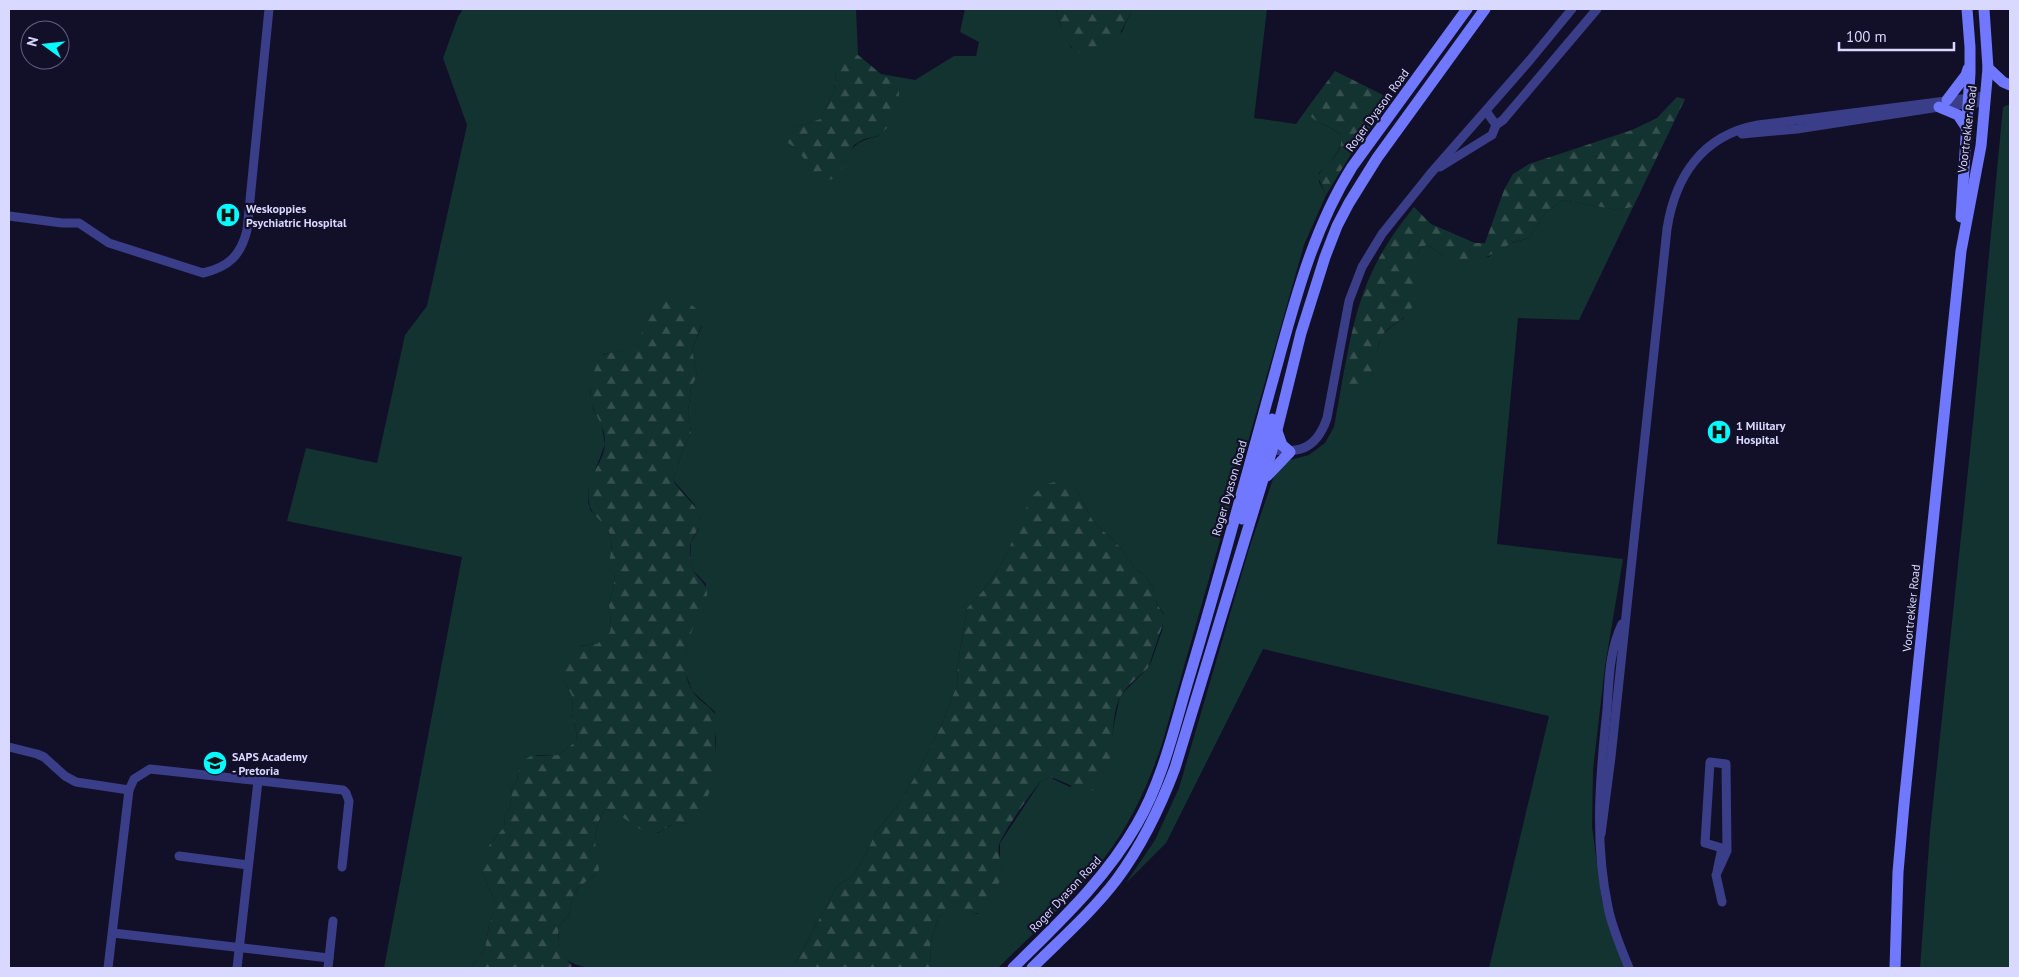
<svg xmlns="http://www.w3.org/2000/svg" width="2019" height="977" font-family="'PT Sans',sans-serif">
<defs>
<pattern id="forest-firs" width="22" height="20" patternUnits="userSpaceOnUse" patternTransform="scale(1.25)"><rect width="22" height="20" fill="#133330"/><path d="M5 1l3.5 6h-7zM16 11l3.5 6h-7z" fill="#35504f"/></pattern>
</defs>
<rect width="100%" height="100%" fill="#121029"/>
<g fill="#133330">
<path d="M 463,9 L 856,9 L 858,55 L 852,57 L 836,73 L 834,91 L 820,119 L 796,127 L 785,141 L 797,149 L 817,176 L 840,173 C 853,148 849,143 879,136 L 890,79 L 881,74 L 915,80 L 954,56 L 976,56 L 979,42 L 960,32 L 965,9 L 1056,9 L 1060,24 L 1071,48 L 1122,32 L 1132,9 L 1267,9 L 1254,118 L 1296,124 L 1306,110 C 1314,124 1330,125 1341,135 C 1342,154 1330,161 1319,173 L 1319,182 L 1326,195 L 1304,245 L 1162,744 C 1148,785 1131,823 1105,857 C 1074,898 1034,932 998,968 L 931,968 L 930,946 L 938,917 L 948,912 L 978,914 L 1002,871 L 1000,861 L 1000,843 L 1041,781 L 1049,777 L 1070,787 L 1109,761 L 1114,724 L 1120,696 L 1148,668 L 1151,662 L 1162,631 L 1164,614 L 1154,599 L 1154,591 L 1150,583 L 1144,575 L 1134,568 L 1121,548 L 1093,521 L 1076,489 L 1008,551 L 997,571 L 983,591 L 967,608 L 958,662 L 957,685 L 942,724 L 916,775 L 900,802 L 876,832 L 865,856 L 852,876 L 837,886 L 793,968 L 590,968 C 563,963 557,955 559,926 L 569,914 L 573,896 L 578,888 L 597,873 C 595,848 591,832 605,809 L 618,813 L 658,833 L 675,823 L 687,824 L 716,763 L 715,712 L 692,691 L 685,672 L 685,659 L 688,639 L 694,624 L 704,608 L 706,584 L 693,570 L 690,562 L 691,542 L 698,530 L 700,520 L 694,504 L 673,480 L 683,449 L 691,433 L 688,411 L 691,388 L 697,376 L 692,349 L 702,326 L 652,309 C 647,321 641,345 628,350 C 621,352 612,353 604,354 L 592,381 L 590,393 L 593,409 L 601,423 L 605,444 L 588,490 L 588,502 L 591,511 L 605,524 L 612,539 L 610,567 L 615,577 L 609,605 L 611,626 L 610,632 L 598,644 L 579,646 L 562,677 L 573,698 L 572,713 L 577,735 L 576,741 L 559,755 L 537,755 L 519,767 L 517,781 L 512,788 L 510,808 L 505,815 L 504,827 L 492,842 L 482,872 L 495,901 L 495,909 L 489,925 L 485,949 L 471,968 L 384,968 L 462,557 L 287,521 L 306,448 L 377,463 L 405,335 L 427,306 L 467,125 L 443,58 L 458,17 Z"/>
<path d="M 2010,104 L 2010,968 L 1920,968 L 1930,832 L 1974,413 L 2003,107 Z"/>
<path d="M 1563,200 L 1617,210 L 1633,207 L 1579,320 L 1518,318 L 1497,544 L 1623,559 L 1605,666 L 1593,770 L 1592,827 L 1602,901 L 1625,968 L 1489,968 L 1549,716 L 1263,649 L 1166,843 L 1126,883 L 1155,840 L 1179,788 L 1249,549 L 1275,473 L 1286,461 L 1309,455 L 1325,443 L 1334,427 L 1341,388 L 1346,391 L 1372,376 L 1374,361 L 1381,336 L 1392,326 L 1404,318 L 1415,289 L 1415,259 L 1421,247 L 1427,245 L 1444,256 L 1489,257 C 1500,246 1515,242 1529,238 L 1546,212 Z"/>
</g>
<g fill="url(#forest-firs)">
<path d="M 1056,9 L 1132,9 C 1124,27 1108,64 1083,54 C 1079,52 1075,51 1072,48 C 1064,38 1059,21 1056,9 Z"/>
<path d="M 858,55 L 881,74 L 890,79 L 895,84 L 899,92 L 899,101 L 896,112 L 887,128 L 878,136 L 864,139 L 854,145 L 840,173 L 833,179 L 827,180 L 817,177 L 797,149 L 785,141 L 785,135 L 796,127 L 820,119 L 834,91 L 836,73 L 838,64 L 845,57 Z"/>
<path d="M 1335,71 L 1391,99 L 1351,154 L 1326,195 L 1318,177 C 1324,161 1343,160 1341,135 C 1330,124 1314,125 1306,110 Z"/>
<path d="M 1677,97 L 1685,99 L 1633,207 L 1617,210 L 1563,200 L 1546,212 L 1529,238 L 1514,242 L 1481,260 L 1457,260 L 1444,256 L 1427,245 L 1421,247 C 1409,265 1420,287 1412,307 C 1406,321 1390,323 1382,336 C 1371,352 1378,415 1341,388 C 1355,311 1363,270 1414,207 L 1431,224 L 1475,243 L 1485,243 L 1504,190 L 1513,174 L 1529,164 L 1632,130 L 1657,118 Z"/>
<path d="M 662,296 C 677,299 701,303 703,322 L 692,349 L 697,376 L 691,388 L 688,411 L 691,433 L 683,449 L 673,480 C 681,495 698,503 700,521 C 700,529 694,534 691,542 C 689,547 690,558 691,564 C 694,578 709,582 707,597 C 707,609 697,617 693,628 C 684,650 679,680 699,699 C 707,706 714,711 720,720 C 711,740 717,743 716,762 C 715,777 705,813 692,822 C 686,826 680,822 674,824 C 666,826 661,834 653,833 C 635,832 626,814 605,809 C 591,832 595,845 599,870 L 597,873 L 578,888 L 573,896 L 569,914 L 559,926 C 557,943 560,954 572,965 L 571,968 L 471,968 L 485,949 L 489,925 L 495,909 L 495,901 L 482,872 L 481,866 L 488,847 L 504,827 L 505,815 L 510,808 L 512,788 L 517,781 L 519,767 L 524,760 L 531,756 L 559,755 L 576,741 L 577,735 L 572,713 L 573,698 L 562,677 L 561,660 L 564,655 L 573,647 L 597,644 L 610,632 L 611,626 L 609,605 L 615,577 C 614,574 611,571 610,567 C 608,558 614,546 611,537 C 606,521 592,518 589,503 C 584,477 605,464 605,442 C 605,429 599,421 594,410 C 587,396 591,376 598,362 C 604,348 620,355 631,348 C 643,339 645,320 653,308 C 656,304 659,300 662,296 Z"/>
<path d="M 1058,481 L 1066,482 L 1076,489 L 1093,521 L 1121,548 L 1134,568 L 1144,575 L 1150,583 L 1154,591 L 1154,599 L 1164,615 L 1164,621 L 1148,668 C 1139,676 1125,687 1119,699 C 1107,727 1120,768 1095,790 C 1077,792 1066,781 1049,777 L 1041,781 C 1031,793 1003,832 999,845 C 997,854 1002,863 1002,872 C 1001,879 993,902 988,907 C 974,922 953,907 938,917 L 930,946 L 931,968 L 793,968 L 837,886 L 852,876 L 865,856 L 876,832 L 900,802 L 916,775 L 942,724 L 957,685 L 958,662 L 967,608 L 983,591 L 997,571 L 1008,551 L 1031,497 L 1044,485 Z"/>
</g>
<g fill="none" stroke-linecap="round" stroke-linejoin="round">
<g stroke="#3a3e89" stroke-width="9">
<path d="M 1486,111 L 1496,125 L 1503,120 L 1597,9"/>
<path d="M 1742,134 L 1797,129 L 1939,107 L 1985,102"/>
<path d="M 1440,167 L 1492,135 L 1496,125"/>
<path d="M 9,216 L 62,223 L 79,223 L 109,243 L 203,273 C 229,267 241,255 247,230 L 269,9"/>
<path d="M 1266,449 C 1297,454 1316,451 1327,418 L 1349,301 L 1362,267 L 1382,234 L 1431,173 L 1530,60 L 1572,9"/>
<path d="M 1622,624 C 1609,651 1609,681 1607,710 C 1600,775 1594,842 1608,907 C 1612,928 1621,948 1629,968"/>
<path d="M 9,747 L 37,754 L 44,757 L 65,776 L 76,782 L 129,790"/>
<path d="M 1601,834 L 1611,757 L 1667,229 C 1675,177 1702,135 1758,125 L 1985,96"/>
<path d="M 179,856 L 248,865"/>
<path d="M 1717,872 L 1722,848 L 1705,843 L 1710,762 L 1726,764 L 1727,851 L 1716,875 L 1722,902"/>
<path d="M 113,933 L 329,958"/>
<path d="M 108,968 L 129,790 L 134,779 L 150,769 L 343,790 L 346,793 L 349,801 L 342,867"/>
<path d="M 237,968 L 258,781"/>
<path d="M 328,968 L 333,921"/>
</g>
<g stroke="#6f78ff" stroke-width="11">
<path d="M 1988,68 L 2003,82 L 2010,85"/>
<path d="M 1947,100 L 1966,75 L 1968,69"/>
<path d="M 1939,107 L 1958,115 L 1966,127"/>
<path d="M 1961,217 L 1970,73 L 1970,47 L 1967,9"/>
<path d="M 1267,476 L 1290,452 L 1282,445 L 1277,431"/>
<path d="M 1242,519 L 1272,419"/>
<path d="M 1013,968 C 1058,923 1105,880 1137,824 C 1163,779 1174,728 1189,678 C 1218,582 1244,484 1271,387 C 1292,312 1310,234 1352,167 L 1467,9"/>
<path d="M 1032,968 C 1061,939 1092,912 1117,879 C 1142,845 1160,808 1175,768 L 1272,450 L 1301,333 L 1325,257 L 1337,226 L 1349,203 L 1377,158 L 1485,9"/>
<path d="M 1895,968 L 1898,872 L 1904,804 L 1961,251 L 1981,146 L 1988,68 L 1984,9"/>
</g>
</g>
<defs>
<g id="hospital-disc" transform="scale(1.25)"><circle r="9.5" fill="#04fbff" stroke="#121029"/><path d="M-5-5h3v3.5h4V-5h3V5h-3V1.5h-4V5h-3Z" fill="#111"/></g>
<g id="university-disc" transform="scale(1.25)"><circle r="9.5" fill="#04fbff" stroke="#121029"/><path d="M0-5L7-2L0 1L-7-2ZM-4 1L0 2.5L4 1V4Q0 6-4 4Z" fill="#111"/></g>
</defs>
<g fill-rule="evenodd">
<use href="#hospital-disc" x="228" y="215"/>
<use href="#hospital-disc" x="1719" y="432"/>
<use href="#university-disc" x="215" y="763"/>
</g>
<g text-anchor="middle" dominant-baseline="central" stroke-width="4.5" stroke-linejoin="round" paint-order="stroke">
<g font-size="12" fill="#d9d8ff" stroke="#121029">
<text transform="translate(1377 110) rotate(-54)">Roger Dyason Road</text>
<text transform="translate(1967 129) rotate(-83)">Voortrekker Road</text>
<text transform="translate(1229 488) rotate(-74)">Roger Dyason Road</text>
<text transform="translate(1911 608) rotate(-84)">Voortrekker Road</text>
<text transform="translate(1065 894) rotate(-47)">Roger Dyason Road</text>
</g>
<g font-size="12" font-weight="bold" fill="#d9d8ff" stroke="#121029" text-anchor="start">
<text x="246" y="208">Weskoppies<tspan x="246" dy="14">Psychiatric Hospital</tspan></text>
<text x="1736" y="425">1 Military<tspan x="1736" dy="14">Hospital</tspan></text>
<text x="232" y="756">SAPS Academy<tspan x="232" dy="14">- Pretoria</tspan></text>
</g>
</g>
<rect width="2019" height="977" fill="none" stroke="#d9d8ff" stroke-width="20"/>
<g transform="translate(45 45) rotate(285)"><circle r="24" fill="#121029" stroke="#62607f"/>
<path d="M0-4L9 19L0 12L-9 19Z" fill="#04fbff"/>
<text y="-8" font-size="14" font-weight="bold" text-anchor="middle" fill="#d9d8ff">N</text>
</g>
<path d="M1839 42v8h115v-8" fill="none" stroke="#d9d8ff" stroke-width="2.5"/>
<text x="1846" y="42" font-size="15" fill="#d9d8ff" stroke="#121029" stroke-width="4" paint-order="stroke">100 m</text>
</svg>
